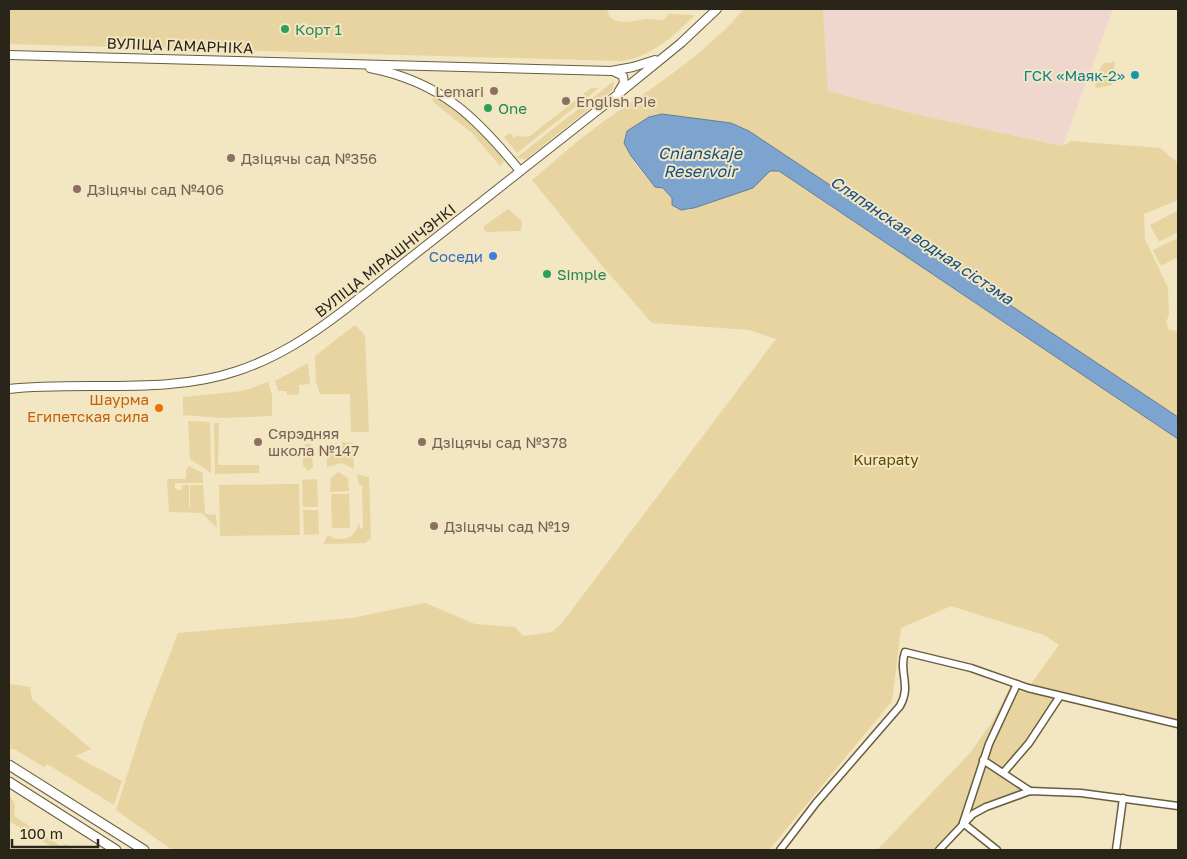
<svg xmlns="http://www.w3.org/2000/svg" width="1187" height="859" font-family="'Golos Text',sans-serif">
<rect width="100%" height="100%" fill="#f2e6c3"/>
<path fill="#efd7cd" d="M 823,9 L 1113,9 L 1063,146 L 911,113 L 828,91 Z"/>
<g fill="#e7d4a0">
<path d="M 9,9 L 607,9 C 609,29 635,20 647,19 C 653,19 658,20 664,20 L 668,14 L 695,15 C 675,35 651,57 622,61 L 9,44 Z"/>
<path d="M 744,9 L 823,10 L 828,91 L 911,113 L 1052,144 L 1063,146 L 1071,141 L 1160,148 L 1178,163 L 1178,200 L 1144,214 L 1145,239 L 1168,288 L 1169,315 L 1166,322 L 1169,330 L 1178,331 L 1178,417 L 743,128 L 731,123 L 657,115 L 627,131 C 623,157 640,168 655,187 L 662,187 L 672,199 L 687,211 L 753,188 L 770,171 L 779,171 L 1178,439 L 1178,724 L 1060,696 L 1029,743 L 1004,772 L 1030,791 L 979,810 L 939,850 L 877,850 L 971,752 L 994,719 L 1012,683 L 1028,688 L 1059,645 L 1044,635 L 951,606 L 901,628 L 892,701 L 769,850 L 172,850 L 116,810 L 145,719 L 178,633 L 352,618 L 425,603 L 475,624 L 515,627 L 523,636 L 552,632 L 562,623 L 776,339 L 749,330 L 652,323 L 598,261 L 532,180 C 556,160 579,139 604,121 C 654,87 704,55 744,9 Z"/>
<path d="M 1115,62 L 1112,85 L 1097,88 L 1095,86 L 1101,66 L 1104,63 Z"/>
<path d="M 614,81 L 613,90 L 526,159 L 516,158 Z"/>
<path d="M 591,88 L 599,88 L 517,153 L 504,137 L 510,133 L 514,138 L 518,135 L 522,137 L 530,136 Z"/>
<path d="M 435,96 C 454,110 499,138 504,162 L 500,166 L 472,133 L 432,101 Z"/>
<path d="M 508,209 L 522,221 L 521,231 L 486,232 L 483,227 Z"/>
<path d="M 1177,211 L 1178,232 L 1159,242 L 1150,225 Z"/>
<path d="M 1178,238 L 1178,257 L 1161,266 L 1153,250 Z"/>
<path d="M 355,325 L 365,335 L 369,432 L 351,432 L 350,394 L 320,394 L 316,382 L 315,356 Z"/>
<path d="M 308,363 L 310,384 L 299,385 L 299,394 L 287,395 L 286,391 L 278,391 L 275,381 Z"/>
<path d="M 268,382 L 272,395 L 272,416 L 221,418 L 183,415 L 183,397 L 243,391 Z"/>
<path d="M 188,421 L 210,422 L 211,473 L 190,459 Z"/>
<path d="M 214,423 L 219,423 L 218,465 L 259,465 L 259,473 L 215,474 Z"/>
<path d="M 342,442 L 353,443 L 354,469 L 342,463 L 327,467 L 327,451 L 336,454 L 337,451 L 342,451 Z"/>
<path d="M 306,444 L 311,444 L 313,467 L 309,471 L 303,466 L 303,447 Z"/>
<path d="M 189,466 L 203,473 L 203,483 L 175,483 L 175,489 L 182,490 L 182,485 L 189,485 L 189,507 L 202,507 L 190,507 L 190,485 L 203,485 L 205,514 L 216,515 L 217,528 L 202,513 L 169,512 L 167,479 L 186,479 L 186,470 Z"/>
<path d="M 338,472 L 348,478 L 349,491 L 330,492 L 331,478 Z"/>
<path d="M 357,474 L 369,477 L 371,538 L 365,543 L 323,544 L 328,535 C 342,544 356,538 359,522 L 360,529 L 363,528 L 362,485 L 359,485 Z"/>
<path d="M 317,479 L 318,507 L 303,507 L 302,480 Z"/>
<path d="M 299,484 L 300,535 L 220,536 L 219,485 Z"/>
<path d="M 331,494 L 349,494 L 350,528 L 332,528 Z"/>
<path d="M 303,510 L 318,510 L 319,534 L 304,535 Z"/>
<path d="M 9,684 L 30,687 L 32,699 L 91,749 L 75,756 L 122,781 L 114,805 L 47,764 L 44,767 L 14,749 L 9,749 Z"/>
<path d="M 9,794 L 15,805 L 14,816 L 62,847 L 65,844 L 74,850 L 57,850 L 9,821 Z"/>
</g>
<path fill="#7ca4cf" stroke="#637e98" d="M 662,114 L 731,123 L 749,131 L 1178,417 L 1178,439 L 779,171 L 770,171 L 753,188 L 694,208 L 681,210 L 672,205 L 672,198 L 663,188 L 655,187 L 631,156 L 624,143 L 627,131 L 649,117 Z"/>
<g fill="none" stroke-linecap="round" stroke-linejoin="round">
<g stroke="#685e3f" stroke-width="9">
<g id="minor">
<path d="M 983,760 L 1030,791"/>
<path d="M 1004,772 L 1029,743 L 1060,696"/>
<path d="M 963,823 L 989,744 L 1017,684"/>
<path d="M 963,823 L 997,850"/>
<path d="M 780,850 L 816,803 L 900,706 C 912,685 898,672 905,652 L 971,668 L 1028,688 L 1178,724"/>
<path d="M 939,850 L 973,814 L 986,807 L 1030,791 L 1081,793 L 1178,806"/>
<path d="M 1116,850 L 1123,798"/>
</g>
</g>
<g stroke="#685e3f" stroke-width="10">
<g id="major">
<path d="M 9,55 L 611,71 L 633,67 L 655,60"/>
<path d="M 370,68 C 441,82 476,117 520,171"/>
<path d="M 613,71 L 623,76 L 624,83 L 619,91"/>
<path d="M 9,389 C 82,381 167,395 237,371 C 277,358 310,336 343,311 L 617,95 L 681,43 L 717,9"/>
</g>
</g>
<g stroke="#685e3f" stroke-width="11">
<g id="highway">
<path d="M 9,765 L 144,850"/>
<path d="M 9,782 L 116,850"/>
</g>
</g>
<use href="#minor" stroke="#fff" stroke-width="6"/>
<use href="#major" stroke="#fff" stroke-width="8"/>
<use href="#highway" stroke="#fff" stroke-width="9"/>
</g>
<g fill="#2e9e5b" stroke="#f2e6c3" stroke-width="2">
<circle cx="285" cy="29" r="5"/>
<circle cx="488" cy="108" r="5"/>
<circle cx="547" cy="274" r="5"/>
</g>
<circle fill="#0f9aa8" stroke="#f2e6c3" stroke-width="2" cx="1135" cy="75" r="5"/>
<g fill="#8d6e63" stroke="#f2e6c3" stroke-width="2">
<circle cx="494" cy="91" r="5"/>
<circle cx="566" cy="101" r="5"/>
<circle cx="231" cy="158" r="5"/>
<circle cx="77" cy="189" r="5"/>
<circle cx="258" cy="442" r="5"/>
<circle cx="422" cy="442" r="5"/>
<circle cx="434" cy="526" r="5"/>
</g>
<circle fill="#3f7fe0" stroke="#f2e6c3" stroke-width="2" cx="493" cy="256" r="5"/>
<circle fill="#e8710a" stroke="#f2e6c3" stroke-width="2" cx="159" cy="408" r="5"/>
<g text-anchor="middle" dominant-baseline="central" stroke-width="4" stroke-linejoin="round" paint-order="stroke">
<g font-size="15" fill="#27864d" stroke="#f2e6c3" text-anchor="start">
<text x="295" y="29">Корт 1</text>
<text x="498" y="108">One</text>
<text x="557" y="274">Simple</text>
</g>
<g font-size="15" fill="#292518" stroke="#f2e6c3">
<text transform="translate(180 45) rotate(2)">ВУЛІЦА ГАМАРНІКА</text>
<text transform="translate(385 260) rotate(-38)">ВУЛІЦА МІРАШНІЧЭНКІ</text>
</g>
<g font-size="15" fill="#0d838f" stroke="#f2e6c3" text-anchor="end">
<text x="1125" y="75">ГСК «Маяк-2»</text>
</g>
<g font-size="15" fill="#785e54" stroke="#f2e6c3" text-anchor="start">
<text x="484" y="91" text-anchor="end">Lemari</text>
<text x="576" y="101">English Pie</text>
<text x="241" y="158">Дзіцячы сад №356</text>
<text x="87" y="189">Дзіцячы сад №406</text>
<text x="268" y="433">Сярэдняя<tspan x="268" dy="17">школа №147</tspan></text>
<text x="432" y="442">Дзіцячы сад №378</text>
<text x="444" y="526">Дзіцячы сад №19</text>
</g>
<g font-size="15" fill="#366cbe" stroke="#f2e6c3" text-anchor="end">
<text x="483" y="256">Соседи</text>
</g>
<g font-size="15" fill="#c56008" stroke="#f2e6c3" text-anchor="end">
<text x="149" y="399">Шаурма<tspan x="149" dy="17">Египетская сила</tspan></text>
</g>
<g font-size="15" fill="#5f4b01" stroke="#f2e6c3">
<text x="886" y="459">Kurapaty</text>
</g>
<g font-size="16" font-style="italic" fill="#165086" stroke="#f2e6c3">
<text x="700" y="153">Cnianskaje<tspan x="700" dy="18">Reservoir</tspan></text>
<text transform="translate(922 240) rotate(34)">Сляпянская водная сістэма</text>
</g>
</g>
<rect width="1187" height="859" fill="none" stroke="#292518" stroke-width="20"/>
<path d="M12 839v8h86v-8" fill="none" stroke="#292518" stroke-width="2.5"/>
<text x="20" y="839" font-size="15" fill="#292518" stroke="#f2e6c3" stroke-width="4" paint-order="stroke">100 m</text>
</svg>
